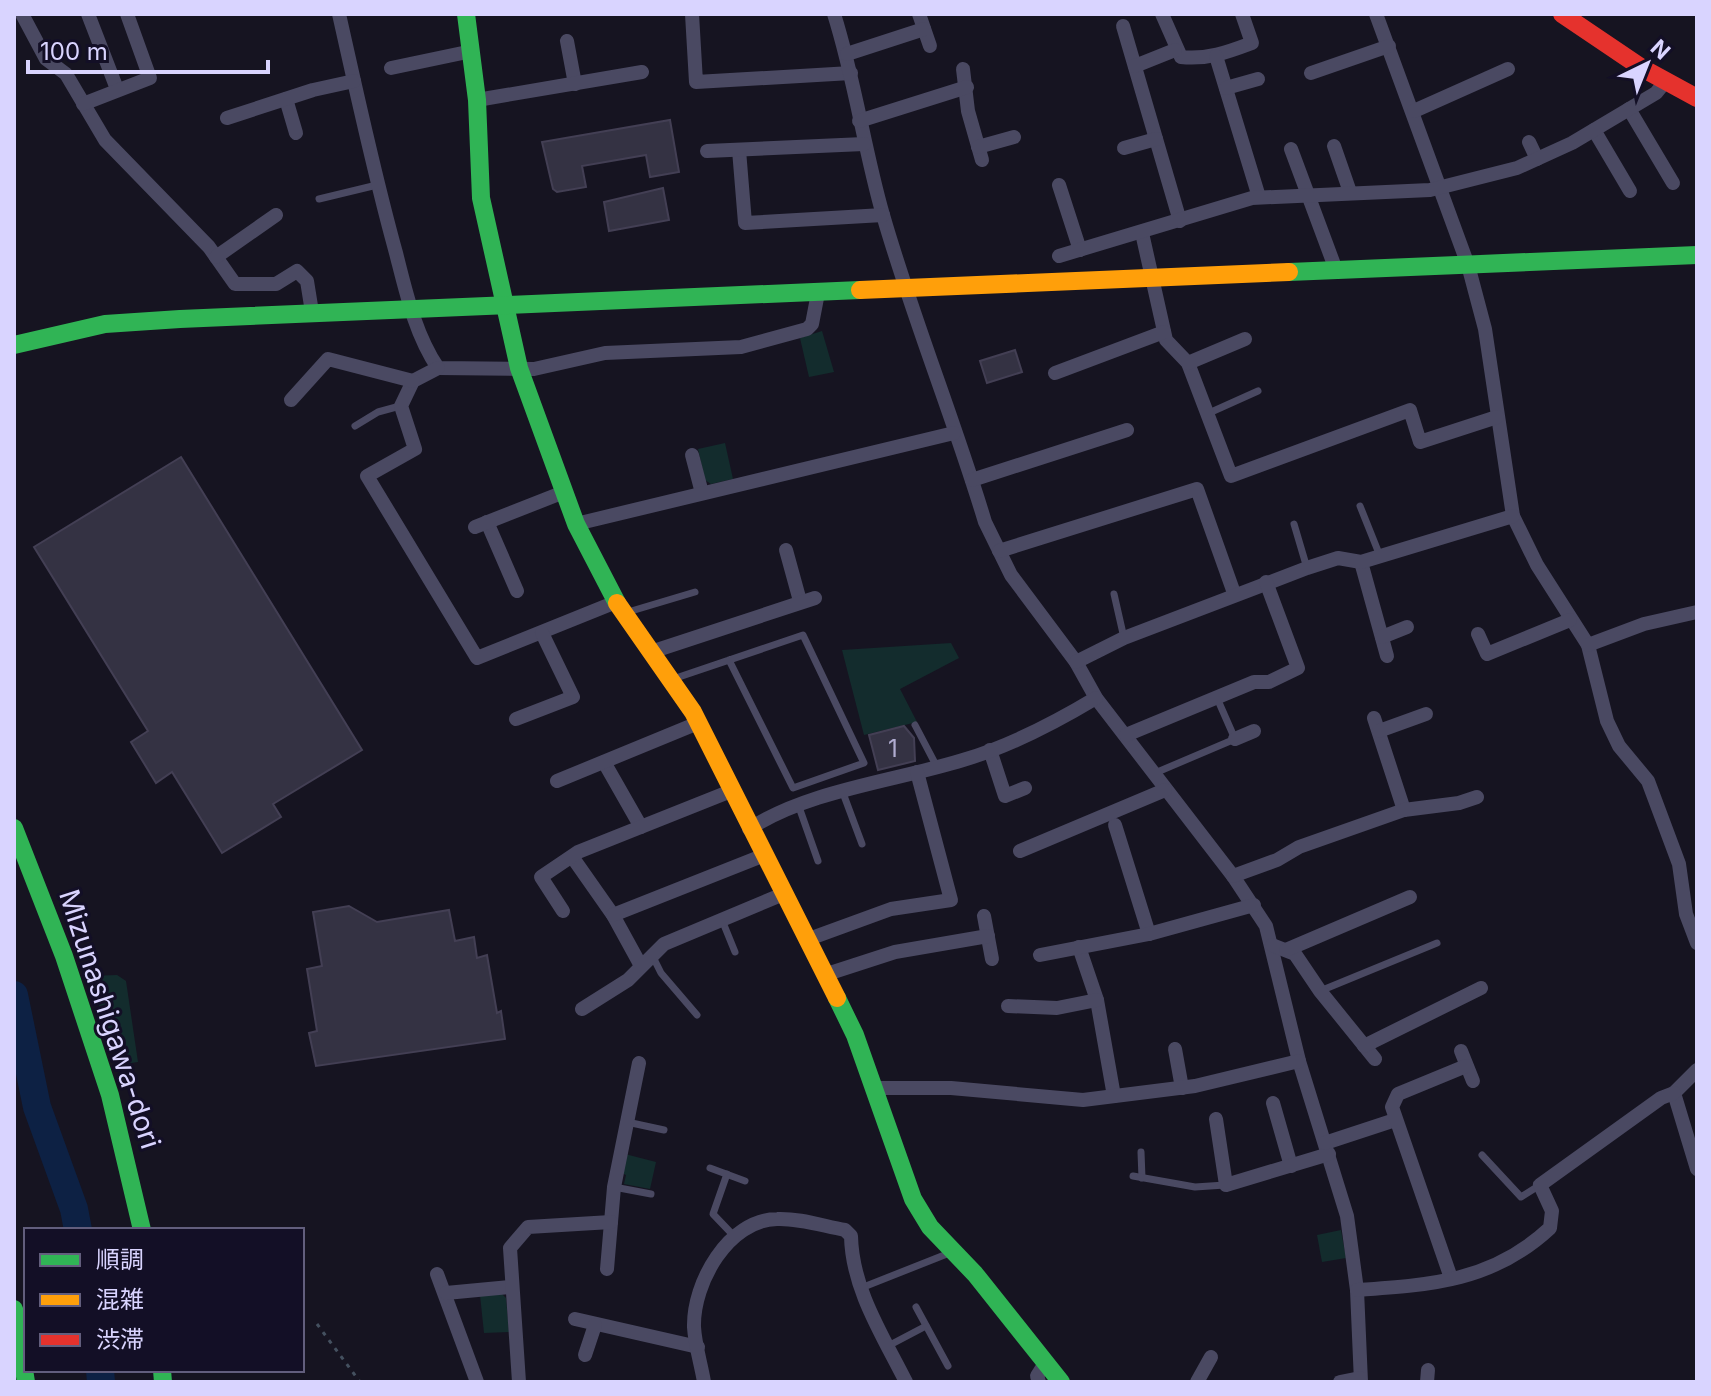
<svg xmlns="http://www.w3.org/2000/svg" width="1711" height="1396" font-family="Inter,'Noto Sans JP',sans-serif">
<rect width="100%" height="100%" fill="#161421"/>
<g fill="#132c2d">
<path d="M 822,331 L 834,372 L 809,377 L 800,338 Z"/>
<path d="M 725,443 L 733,479 L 711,484 L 705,480 L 698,449 Z"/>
<path d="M 951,643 L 959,658 L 900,689 L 917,722 L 864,735 L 842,650 Z"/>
<path d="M 117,975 L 126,981 L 138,1062 L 124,1064 L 118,1060 L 89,976 Z"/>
<path d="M 625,1154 L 656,1162 L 650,1189 L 624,1184 L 626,1175 L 622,1173 Z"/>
<path d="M 1341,1230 L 1346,1258 L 1322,1262 L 1317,1235 Z"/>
<path d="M 501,1293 L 506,1298 L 509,1332 L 484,1333 L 480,1295 Z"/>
</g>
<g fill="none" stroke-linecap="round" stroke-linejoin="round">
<g stroke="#0d2144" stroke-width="28">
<path d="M 14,995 L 37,1107 L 74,1209 L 78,1230"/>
<path d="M 100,1370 L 101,1382"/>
</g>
</g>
<g fill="#343243" stroke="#433f54" stroke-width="2">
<path d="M 670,120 L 679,172 L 650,177 L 646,155 L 582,166 L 586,187 L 557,192 L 553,189 L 542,142 Z"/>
<path d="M 663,188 L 669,220 L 609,231 L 604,202 Z"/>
<path d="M 1015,350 L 1022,372 L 987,383 L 980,361 Z"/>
<path d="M 181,457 L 362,750 L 273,804 L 281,817 L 222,853 L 172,772 L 156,783 L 131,742 L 148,731 L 34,547 Z"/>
<path d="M 904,726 L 914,738 L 915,761 L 878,770 L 869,735 Z"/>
<path d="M 349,906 L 377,922 L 449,910 L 455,941 L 474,937 L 477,958 L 487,955 L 497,1013 L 501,1011 L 505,1039 L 316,1066 L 309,1033 L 317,1031 L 307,969 L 322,966 L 313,912 Z"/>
</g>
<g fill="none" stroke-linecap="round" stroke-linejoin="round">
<path stroke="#44505f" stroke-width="3" stroke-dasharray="4 6" stroke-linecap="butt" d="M 317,1324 L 360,1382"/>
<g stroke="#4a4962" stroke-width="7">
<path d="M 319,199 L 377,185"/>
<path d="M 1209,413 L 1258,391"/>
<path d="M 355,426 L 378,412 L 400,406"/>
<path d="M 1360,506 L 1380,556"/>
<path d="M 1294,524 L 1307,568"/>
<path d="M 1114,594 L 1124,638"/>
<path d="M 628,612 L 695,592"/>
<path d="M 673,679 L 803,635 L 864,763 L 793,788 L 729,660"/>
<path d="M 915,725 L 937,767"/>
<path d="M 1155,773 L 1235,739 L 1217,698"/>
<path d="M 843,793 L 862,844"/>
<path d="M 799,807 L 818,861"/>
<path d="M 722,920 L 735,952"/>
<path d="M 653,957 L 661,973 L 697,1015"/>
<path d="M 1320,991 L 1437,943"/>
<path d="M 627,1122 L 664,1130"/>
<path d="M 1141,1152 L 1142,1178"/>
<path d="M 1482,1155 L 1521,1197 L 1540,1185"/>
<path d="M 710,1168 L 745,1181"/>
<path d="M 727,1174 L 713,1214 L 734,1236"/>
<path d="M 1133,1176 L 1195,1187 L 1225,1185"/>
<path d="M 614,1187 L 651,1194"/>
<path d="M 861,1288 L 952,1252"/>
<path d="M 916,1307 L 948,1366"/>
<path d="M 888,1346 L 926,1326"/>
</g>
<g stroke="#4a4962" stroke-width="14">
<path d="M 22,14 L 46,59 L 66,74 L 105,140 L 209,247 L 235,284 L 276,284 L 297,271 L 307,281 L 312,312"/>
<path d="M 88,14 L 117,89"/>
<path d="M 339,14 C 357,94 374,174 396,253 C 406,292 415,334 438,368 L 534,369 L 605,353 L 741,347 L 807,329 L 812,324 L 818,293"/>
<path d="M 692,14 L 696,82 L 851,73"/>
<path d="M 834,14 C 855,80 864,149 883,215 C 913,319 954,419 985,522 L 1011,575 L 1076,662 L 1096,698 L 1233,876 L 1266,926 L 1299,1061 L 1347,1216 L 1357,1290 L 1361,1382"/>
<path d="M 919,14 L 930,46"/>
<path d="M 1162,14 L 1181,57 C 1207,60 1228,52 1252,43 L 1242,14"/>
<path d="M 1376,14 L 1468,265 L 1485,329 L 1513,516 L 1537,565 L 1588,645 L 1607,721 L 1619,746 L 1648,781 L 1679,864 L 1686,914 L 1697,943"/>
<path d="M 1123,26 L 1180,221"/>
<path d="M 567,41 L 575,84"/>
<path d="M 847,54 L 924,29"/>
<path d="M 1216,56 L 1259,197"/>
<path d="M 1135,66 L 1175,50"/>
<path d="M 391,68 L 472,51"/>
<path d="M 963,69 L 968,111 L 982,160"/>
<path d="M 1311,73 L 1389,46"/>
<path d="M 1226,88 L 1258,79"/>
<path d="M 286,99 L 296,133"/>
<path d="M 477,100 L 642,72"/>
<path d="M 83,104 L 150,78 L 127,14"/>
<path d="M 1629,109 L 1673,183"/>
<path d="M 1414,111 L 1508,69"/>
<path d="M 227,118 L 313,90 L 354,81"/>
<path d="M 859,121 L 967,87"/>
<path d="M 1594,130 L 1630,191"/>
<path d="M 1529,142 L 1537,159"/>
<path d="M 1334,146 L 1350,192"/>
<path d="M 978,147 L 1014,137"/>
<path d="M 1124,148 L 1156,139"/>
<path d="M 1291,149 L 1336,270"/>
<path d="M 739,150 L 745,223 L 883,215"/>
<path d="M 707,151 L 864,144"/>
<path d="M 1059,185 L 1080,250"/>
<path d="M 1142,233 L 1166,340 L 1188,363 L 1231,476 L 1410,410 L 1420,442 L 1497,417"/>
<path d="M 1059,256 L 1252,198 L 1430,190 L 1517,168 L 1572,143 L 1656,93 L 1665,82"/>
<path d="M 216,257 L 276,215"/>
<path d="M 1188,363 L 1245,339"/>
<path d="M 438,368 L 413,381 L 401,406 L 415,449 L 367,476 L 477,658 L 616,602"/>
<path d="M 1055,373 L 1164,332"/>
<path d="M 291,400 L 328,359 L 413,381"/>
<path d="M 692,455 L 702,493"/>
<path d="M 972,480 L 1127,430"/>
<path d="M 487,522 L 517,591"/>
<path d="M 576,524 L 954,433"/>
<path d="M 475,527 L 564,492"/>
<path d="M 786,550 L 800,601"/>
<path d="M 999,551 L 1197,489 L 1234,593"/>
<path d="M 1361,562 L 1387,656"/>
<path d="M 1478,634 L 1487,654 L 1570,620"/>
<path d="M 1382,637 L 1407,627"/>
<path d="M 1588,645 L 1644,624 L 1697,612"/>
<path d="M 651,652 L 815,598"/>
<path d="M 1076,662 L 1124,638 L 1307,568 L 1338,558 L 1361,562 L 1513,516"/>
<path d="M 1374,718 L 1404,810"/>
<path d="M 516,719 L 573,697 L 542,633"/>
<path d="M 1379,731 L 1426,714"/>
<path d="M 1126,735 L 1254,682 L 1269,682 L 1298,668 L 1266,582"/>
<path d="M 1235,739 L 1254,731"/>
<path d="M 990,750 L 1005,796 L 1025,788"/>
<path d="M 604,762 L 641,827"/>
<path d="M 557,781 L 698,723"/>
<path d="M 1115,825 L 1149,934"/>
<path d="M 749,829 C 809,790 895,781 963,760 C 1008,747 1056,722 1096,698"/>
<path d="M 1020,851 L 1165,790"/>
<path d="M 573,858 L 613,915 L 641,966"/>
<path d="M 1233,876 L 1277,860 L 1299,847 L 1404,810 L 1459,803 L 1477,797"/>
<path d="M 563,911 L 541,877 L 578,852 L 731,791"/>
<path d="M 613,915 L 762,856"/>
<path d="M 984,916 L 992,959"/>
<path d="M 806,940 L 891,909 L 951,900 L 917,772"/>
<path d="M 1272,945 L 1295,954 L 1320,991 L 1375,1059"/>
<path d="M 1079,947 L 1097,1000 L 1114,1096"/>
<path d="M 1286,950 L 1410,897"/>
<path d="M 1040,955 L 1149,934 L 1254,905"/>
<path d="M 824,975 L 895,952 L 988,936"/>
<path d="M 1008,1006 L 1057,1008 L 1097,1000"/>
<path d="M 582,1009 L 628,980 L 664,944 L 781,895"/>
<path d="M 1364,1046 L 1481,988"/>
<path d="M 1175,1049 L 1182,1088"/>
<path d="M 1461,1051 L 1473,1081"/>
<path d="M 1697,1070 L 1674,1093 L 1697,1169"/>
<path d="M 874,1088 L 951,1088 L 1083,1100 L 1195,1086 L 1299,1061"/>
<path d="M 1273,1103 L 1291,1166"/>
<path d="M 1216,1119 L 1226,1185 L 1329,1154"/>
<path d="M 1325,1143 L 1395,1120"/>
<path d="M 607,1269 L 614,1187 L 639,1063"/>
<path d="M 437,1274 L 477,1382"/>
<path d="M 1451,1278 L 1392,1107 L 1398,1094 L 1466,1066"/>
<path d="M 1357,1290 C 1432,1285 1493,1281 1550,1228 L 1552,1211 L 1540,1185 L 1661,1098 L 1674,1093"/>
<path d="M 446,1293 L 510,1287"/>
<path d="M 575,1319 L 698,1347"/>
<path d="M 585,1355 L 595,1325"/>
<path d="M 519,1382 L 510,1248 L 528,1227 L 611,1222"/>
<path d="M 704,1382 C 701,1364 695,1345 694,1327 C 693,1283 728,1220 777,1219 C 799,1218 823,1226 845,1230 L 851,1236 C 852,1289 883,1336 906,1382"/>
<path d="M 1039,1382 L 1037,1376 L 1044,1365"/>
<path d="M 1197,1382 L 1211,1357"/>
<path d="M 1340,1382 L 1360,1378"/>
<path d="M 1427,1382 L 1428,1370"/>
</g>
<g stroke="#30b455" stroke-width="18">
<path d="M 466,14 L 477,100 L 481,198 L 519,368 L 576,524 L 617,603"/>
<path d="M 1289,272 L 1697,255"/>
<path d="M 14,345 L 105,324 L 180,319 L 860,290"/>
<path d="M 14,828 L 64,956 L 110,1095 L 142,1230"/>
<path d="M 837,998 L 855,1035 L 913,1199 L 930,1227 L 975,1274 L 1061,1382"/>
<path d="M 14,1309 L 26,1382"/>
<path d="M 162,1370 L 163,1382"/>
</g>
<g stroke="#ff9f0a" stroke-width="18">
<path d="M 860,290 L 1289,272"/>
<path d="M 617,603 L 693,712 L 837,998"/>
</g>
<path stroke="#e5322d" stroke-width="18" d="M 1562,14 L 1642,68 L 1697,98"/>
</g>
<g text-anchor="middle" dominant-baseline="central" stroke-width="6" stroke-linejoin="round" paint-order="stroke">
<g font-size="24" fill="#b0acd0">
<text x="893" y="748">1</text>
</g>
<g font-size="28" fill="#d9d4ff" stroke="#130f26">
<text transform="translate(110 1019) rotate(72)">Mizunashigawa-dori</text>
</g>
</g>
<rect width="1711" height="1396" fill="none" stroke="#d9d4ff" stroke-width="32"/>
<rect x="24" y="1228" width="280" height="144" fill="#130f26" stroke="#625e7d" stroke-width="2"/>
<rect x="40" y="1254" width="40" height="12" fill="#30b455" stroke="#625e7d" stroke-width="2"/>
<text x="96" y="1268" font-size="24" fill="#d9d4ff">順調</text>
<rect x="40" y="1294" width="40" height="12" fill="#ff9f0a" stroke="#625e7d" stroke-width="2"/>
<text x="96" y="1308" font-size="24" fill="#d9d4ff">混雑</text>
<rect x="40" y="1334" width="40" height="12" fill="#e5322d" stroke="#625e7d" stroke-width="2"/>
<text x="96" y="1348" font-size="24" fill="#d9d4ff">渋滞</text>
<g transform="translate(1647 64) rotate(43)" stroke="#130f26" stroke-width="6" paint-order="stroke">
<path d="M0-6L14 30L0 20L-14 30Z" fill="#d9d4ff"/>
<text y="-12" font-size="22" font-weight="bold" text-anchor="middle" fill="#d9d4ff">N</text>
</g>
<path d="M28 60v12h240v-12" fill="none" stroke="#d9d4ff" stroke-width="4"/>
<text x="40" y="60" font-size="24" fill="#d9d4ff" stroke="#130f26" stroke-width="6" paint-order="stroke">100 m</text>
</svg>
